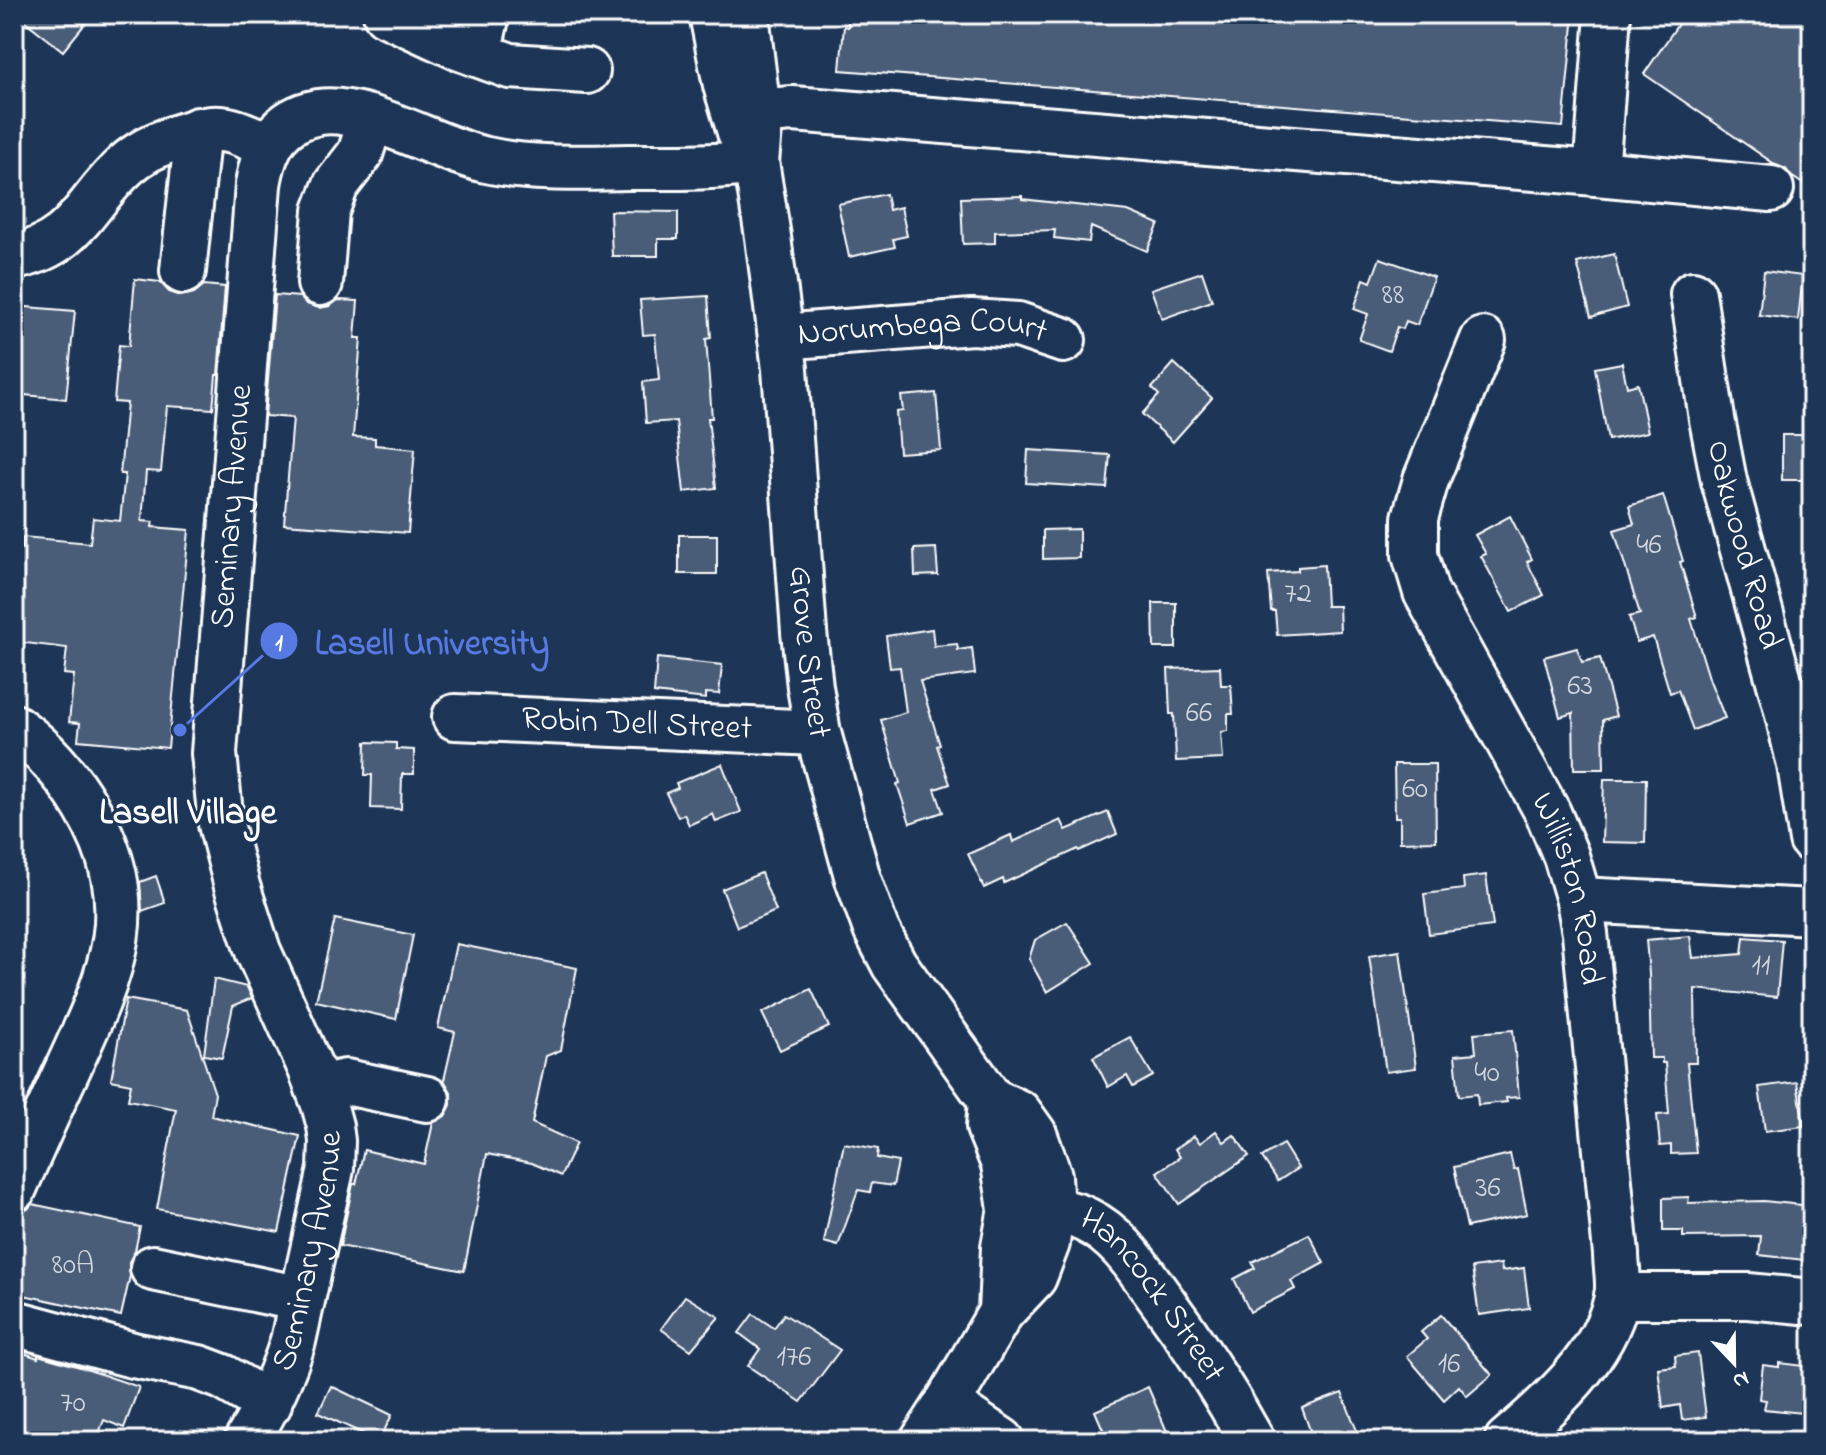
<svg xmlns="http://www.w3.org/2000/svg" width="1826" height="1455" font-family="'Indie Flower',sans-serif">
<rect width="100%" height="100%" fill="#1d3557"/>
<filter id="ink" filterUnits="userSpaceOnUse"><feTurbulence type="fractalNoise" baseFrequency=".0125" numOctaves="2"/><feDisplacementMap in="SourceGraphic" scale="16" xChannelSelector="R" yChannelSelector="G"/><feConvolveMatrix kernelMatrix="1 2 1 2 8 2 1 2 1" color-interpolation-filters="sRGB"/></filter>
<g filter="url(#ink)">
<g fill="#4a5d79" stroke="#fff" stroke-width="2">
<path d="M 16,14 L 93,14 L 63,51 Z"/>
<path d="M 849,14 L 1574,14 L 1563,127 L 840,70 L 844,26 L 848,27 Z"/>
<path d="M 1685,14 L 1812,14 L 1812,190 L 1791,176 L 1786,169 L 1776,165 L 1644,74 Z"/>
<path d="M 886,194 L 889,210 L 901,207 L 907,236 L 893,239 L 895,247 L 849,257 L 838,204 Z"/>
<path d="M 1022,196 L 1022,199 L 1128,211 L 1159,224 L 1147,251 L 1091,227 L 1089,242 L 1054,238 L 1055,230 L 995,232 L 995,243 L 963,244 L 961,198 Z"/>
<path d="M 610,211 L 678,212 L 678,239 L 658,239 L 658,256 L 612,256 Z"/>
<path d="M 1614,254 L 1627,307 L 1591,317 L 1577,263 Z"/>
<path d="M 1380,258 L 1434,277 L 1417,325 L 1406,321 L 1403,329 L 1397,327 L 1389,351 L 1359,340 L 1368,314 L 1354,309 L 1364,279 L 1371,282 Z"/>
<path d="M 1764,271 L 1803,276 L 1798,320 L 1759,315 Z"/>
<path d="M 1202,272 L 1212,301 L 1162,319 L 1151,289 Z"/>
<path d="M 135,279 L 160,282 L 169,292 L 181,296 L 194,293 L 204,285 L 225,287 L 218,375 L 216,375 L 213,409 L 167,406 L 161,472 L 146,471 L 142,521 L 153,522 L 152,527 L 189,530 L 168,748 L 78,740 L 80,723 L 69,722 L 74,675 L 64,674 L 67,648 L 17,642 L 18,634 L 14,634 L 14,548 L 22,549 L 23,537 L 90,543 L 93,518 L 120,521 L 125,474 L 120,474 L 127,403 L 114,402 L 119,345 L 129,346 Z"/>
<path d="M 275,295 L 300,297 L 306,304 L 319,308 L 330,306 L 338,300 L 358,301 L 355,338 L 361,338 L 353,437 L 375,438 L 375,445 L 415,449 L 408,533 L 284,524 L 293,418 L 265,416 Z"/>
<path d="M 708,296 L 711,338 L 706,339 L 712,418 L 708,418 L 716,488 L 684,492 L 676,421 L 646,423 L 643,382 L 659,380 L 655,334 L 643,335 L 640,300 Z"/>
<path d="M 14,306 L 75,311 L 66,399 L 14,394 Z"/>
<path d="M 1174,363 L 1212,398 L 1173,442 L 1142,414 L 1159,395 L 1152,388 Z"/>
<path d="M 1622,363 L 1627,387 L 1638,384 L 1648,432 L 1608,440 L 1595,368 Z"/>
<path d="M 936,393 L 941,450 L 899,453 L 896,412 L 903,411 L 901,396 Z"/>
<rect x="1782" y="435" width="30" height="45"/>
<path d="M 1028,450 L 1110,455 L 1107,488 L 1026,483 Z"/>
<path d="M 1663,495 L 1683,561 L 1680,562 L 1697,617 L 1691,619 L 1710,681 L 1725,718 L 1693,730 L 1678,690 L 1670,693 L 1653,637 L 1637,642 L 1629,617 L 1640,614 L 1614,530 L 1634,524 L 1629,506 Z"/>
<path d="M 1510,516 L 1532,559 L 1527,562 L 1544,595 L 1511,612 L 1481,556 L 1486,554 L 1475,535 Z"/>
<path d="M 1079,529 L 1079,558 L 1043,559 L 1043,530 Z"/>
<rect x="679" y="535" width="38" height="39"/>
<path d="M 936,548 L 938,575 L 915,576 L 914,549 Z"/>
<path d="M 1324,565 L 1326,606 L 1339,606 L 1340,631 L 1277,635 L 1275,611 L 1271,611 L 1268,573 L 1298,571 L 1298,567 Z"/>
<path d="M 1153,603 L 1176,603 L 1176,648 L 1154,648 Z"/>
<path d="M 932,629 L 934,646 L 957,644 L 958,650 L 972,648 L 975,674 L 920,681 L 940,745 L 937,746 L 950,784 L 935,789 L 943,812 L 910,823 L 897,784 L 900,783 L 881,720 L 906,712 L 900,667 L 890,668 L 886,636 Z"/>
<path d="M 1577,648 L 1582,662 L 1600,658 L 1616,716 L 1603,720 L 1604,769 L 1574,769 L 1573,713 L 1560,717 L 1544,657 Z"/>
<path d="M 657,658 L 722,665 L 719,694 L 706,693 L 706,699 L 654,693 Z"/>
<path d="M 1220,667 L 1221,685 L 1231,685 L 1233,714 L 1228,714 L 1228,731 L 1221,732 L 1223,759 L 1176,761 L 1174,714 L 1170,714 L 1168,669 Z"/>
<path d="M 366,742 L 396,743 L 396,749 L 414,750 L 414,774 L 402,774 L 401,809 L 371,808 L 372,775 L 365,775 Z"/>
<path d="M 722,764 L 741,812 L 716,822 L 713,814 L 689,825 L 684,814 L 678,817 L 666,793 L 678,788 L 676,783 Z"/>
<path d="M 1394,764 L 1435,764 L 1436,841 L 1400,842 L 1400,817 L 1395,817 Z"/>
<path d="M 1604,779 L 1646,779 L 1645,843 L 1602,842 Z"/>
<path d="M 1108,812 L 1117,834 L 1079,851 L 1078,849 L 1004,883 L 1003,879 L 984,888 L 968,854 L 1011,835 L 1013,842 L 1061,820 L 1066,830 Z"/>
<path d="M 761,873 L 776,911 L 737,927 L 722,889 Z"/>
<path d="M 1486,875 L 1493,926 L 1429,934 L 1424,894 L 1464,889 L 1463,878 Z"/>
<path d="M 156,876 L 165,903 L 142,911 L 140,882 Z"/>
<path d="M 335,919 L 413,935 L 396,1019 L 316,1001 Z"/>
<path d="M 1067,922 L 1094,963 L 1047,992 L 1029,959 L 1035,940 Z"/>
<path d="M 1690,936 L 1693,958 L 1742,954 L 1744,937 L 1782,940 L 1777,997 L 1695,989 L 1696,1063 L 1687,1063 L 1696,1153 L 1671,1154 L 1671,1145 L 1660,1146 L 1657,1115 L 1669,1114 L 1665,1063 L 1662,1063 L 1662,1058 L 1651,1058 L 1649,974 L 1646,940 Z"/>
<path d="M 456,944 L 577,968 L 561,1050 L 546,1056 L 532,1123 L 576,1143 L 561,1176 L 532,1163 L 487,1154 L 464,1271 L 340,1246 L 353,1184 L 356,1184 L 364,1150 L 424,1164 L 433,1123 L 445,1116 L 451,1105 L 451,1092 L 444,1080 L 455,1032 L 438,1028 Z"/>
<path d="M 1400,951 L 1416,1068 L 1386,1072 L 1369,956 Z"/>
<path d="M 214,979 L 247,987 L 252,998 L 233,1006 L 222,1058 L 204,1055 Z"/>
<path d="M 811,989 L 829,1027 L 780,1050 L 762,1013 Z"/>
<path d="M 126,999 L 187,1010 L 215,1094 L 211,1116 L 300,1136 L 279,1232 L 157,1209 L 176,1109 L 128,1100 L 131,1084 L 111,1080 Z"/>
<path d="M 1513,1030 L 1519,1097 L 1506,1098 L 1507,1102 L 1478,1105 L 1477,1094 L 1459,1096 L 1455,1055 L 1476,1053 L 1474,1033 Z"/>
<path d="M 1130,1037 L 1153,1076 L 1133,1087 L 1127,1076 L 1108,1087 L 1093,1057 Z"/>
<path d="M 1797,1082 L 1804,1126 L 1765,1131 L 1759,1087 Z"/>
<path d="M 1216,1131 L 1224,1142 L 1234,1135 L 1249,1156 L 1179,1204 L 1157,1172 L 1180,1157 L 1175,1149 L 1194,1136 L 1200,1143 Z"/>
<path d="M 844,1143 L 878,1149 L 877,1158 L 898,1162 L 893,1186 L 872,1183 L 870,1192 L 858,1190 L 838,1246 L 824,1242 Z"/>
<path d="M 1283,1144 L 1298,1168 L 1278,1181 L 1262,1157 Z"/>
<path d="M 1510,1154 L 1514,1170 L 1518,1169 L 1527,1214 L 1467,1227 L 1454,1167 Z"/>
<path d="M 1689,1197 L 1688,1203 L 1764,1201 L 1810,1206 L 1804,1260 L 1759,1255 L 1761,1236 L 1683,1237 L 1683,1231 L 1663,1231 L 1663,1198 Z"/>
<path d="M 32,1204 L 140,1227 L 135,1251 L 129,1262 L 130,1276 L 121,1316 L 14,1293 L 14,1240 L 20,1212 L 28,1209 Z"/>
<path d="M 1309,1234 L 1324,1263 L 1291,1281 L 1295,1289 L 1250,1312 L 1234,1279 L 1255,1268 L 1252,1262 Z"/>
<path d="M 1501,1264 L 1502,1271 L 1524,1268 L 1529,1308 L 1479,1315 L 1472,1268 Z"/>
<path d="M 685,1296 L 719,1317 L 691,1350 L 661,1329 Z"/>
<path d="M 753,1314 L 774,1328 L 784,1314 L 840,1350 L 801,1402 L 748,1366 L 760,1349 L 739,1333 Z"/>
<path d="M 1441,1315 L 1492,1375 L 1467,1396 L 1459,1386 L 1444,1400 L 1407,1356 L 1427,1339 L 1421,1332 Z"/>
<path d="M 24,1353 L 38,1358 L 38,1355 L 80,1367 L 139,1387 L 124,1428 L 104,1420 L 96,1441 L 14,1441 L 14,1382 Z"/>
<path d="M 1698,1353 L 1706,1417 L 1682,1420 L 1680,1405 L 1663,1408 L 1658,1368 L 1676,1366 L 1675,1356 Z"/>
<path d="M 1779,1363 L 1812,1367 L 1812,1414 L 1764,1409 L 1766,1400 L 1759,1399 L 1763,1365 L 1779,1367 Z"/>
<path d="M 331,1386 L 392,1415 L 379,1441 L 318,1413 Z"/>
<path d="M 1148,1387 L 1171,1441 L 1108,1441 L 1095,1411 Z"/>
<path d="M 1342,1393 L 1361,1441 L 1314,1441 L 1302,1408 Z"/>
</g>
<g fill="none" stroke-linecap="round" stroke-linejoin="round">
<g stroke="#fff" stroke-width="50">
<g id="minor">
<path d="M 386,14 L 458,47 L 510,66 L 587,71"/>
<path d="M 478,54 L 487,14"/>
<path d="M 758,112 L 792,109 L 806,110 L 1596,173 L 1771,189"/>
<path d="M 1596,173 L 1608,14"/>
<path d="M 14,257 C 78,244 84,203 126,165 C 140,152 157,144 175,138 C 219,123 227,127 269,146"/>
<path d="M 183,271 L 198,130"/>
<path d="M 320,283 L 326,211 L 336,185 L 360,154 L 371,119"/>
<path id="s1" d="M 1693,294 L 1712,419 L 1724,481 L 1785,702 L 1800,765 L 1812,840"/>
<path id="s2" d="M 781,337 L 972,322 L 1018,325 L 1063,340"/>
<path id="s3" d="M 1483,340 L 1426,480 L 1415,518 L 1415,555 L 1426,592 L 1548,813 L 1566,856 L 1579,900 L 1585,933 L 1616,1254 C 1616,1267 1620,1284 1617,1298 C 1603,1358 1551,1403 1507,1441"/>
<path id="s4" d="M 455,717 L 818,733"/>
<path d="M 14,727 C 44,748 67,775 86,807 C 144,905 112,973 69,1066 C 50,1107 32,1147 14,1188"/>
<path d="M 1579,900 L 1812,912"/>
<path d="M 318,1088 L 346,1082 L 427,1099"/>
<path id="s5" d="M 1013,1209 C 1037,1210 1064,1209 1086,1220 C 1118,1235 1138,1267 1158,1295 C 1193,1342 1224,1390 1252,1441"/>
<path d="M 153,1268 L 302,1299"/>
<path d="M 1617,1296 L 1748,1296 L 1812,1302"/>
<path d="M 14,1323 L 133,1355 L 199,1368 L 223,1377 L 269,1404"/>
<path d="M 947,1404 L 1002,1441"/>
<path id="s6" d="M 247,1441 C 266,1409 282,1378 293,1341 L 331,1169 L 332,1141 L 330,1126 L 324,1104 L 311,1069 L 258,951 L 237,886 L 221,824 L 214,753 L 258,185 C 264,147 278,119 319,112 C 365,105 435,148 482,159 C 530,170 579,168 628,167 C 671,167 714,168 756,162"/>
</g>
</g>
<g stroke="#fff" stroke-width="50">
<g id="major">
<path d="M 712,14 L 726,85 L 740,132"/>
<path id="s7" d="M 746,14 L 758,112 L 759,129 L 756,162 L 768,237 L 785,369 L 804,632 L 810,687 L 818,733 L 858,879 L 876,929 L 894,964 L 991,1100 L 1019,1113 L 1034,1134 L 1049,1176 L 1051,1210 L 1047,1243 L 1034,1277 L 1001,1312 L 947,1404 L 923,1441"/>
<path d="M 991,1100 L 989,1127 L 1004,1164 L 1011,1209 L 1004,1247 L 1001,1312"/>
</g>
</g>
<use href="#minor" stroke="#1d3557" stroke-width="44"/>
<use href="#major" stroke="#1d3557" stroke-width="44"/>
</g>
</g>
<g text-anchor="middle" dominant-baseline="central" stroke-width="6" stroke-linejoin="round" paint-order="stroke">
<g font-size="30" fill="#d2d6de">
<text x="1393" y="296">88</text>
<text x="1649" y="546">46</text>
<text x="1298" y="595">72</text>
<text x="1580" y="687">63</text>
<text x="1199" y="714">66</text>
<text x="1415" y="790">60</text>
<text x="1761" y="967">11</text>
<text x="1487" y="1074">40</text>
<text x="1488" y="1189">36</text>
<text x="73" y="1266">80A</text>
<text x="794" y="1358">176</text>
<text x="1449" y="1365">16</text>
<text x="73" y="1404">70</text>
</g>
<g font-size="34" fill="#fff" stroke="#1d3557">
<text stroke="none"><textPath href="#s2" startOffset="142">Norumbega Court</textPath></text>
<text stroke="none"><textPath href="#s6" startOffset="970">Seminary Avenue</textPath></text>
<text stroke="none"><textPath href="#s1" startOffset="256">Oakwood Road</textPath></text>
<text stroke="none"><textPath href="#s7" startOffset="642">Grove Street</textPath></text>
<text stroke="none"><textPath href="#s4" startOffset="182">Robin Dell Street</textPath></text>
<text stroke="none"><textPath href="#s3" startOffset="598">Williston Road</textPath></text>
<text stroke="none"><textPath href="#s6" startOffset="202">Seminary Avenue</textPath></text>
<text stroke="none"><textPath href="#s5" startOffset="176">Hancock Street</textPath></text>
</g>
<g font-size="36" font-weight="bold" fill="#fff" stroke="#1d3557">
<text x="188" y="814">Lasell Village</text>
</g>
</g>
<path fill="none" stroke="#567ae2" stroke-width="3" d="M180 730L279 641"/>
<g fill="#567ae2" stroke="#1d3557" stroke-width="3">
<circle cx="180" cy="730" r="8"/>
<circle cx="279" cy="641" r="20"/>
</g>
<g font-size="24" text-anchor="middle" font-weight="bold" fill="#fff">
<text x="279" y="650">1</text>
</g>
<g font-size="36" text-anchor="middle" font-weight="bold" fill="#567ae2" stroke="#1d3557" stroke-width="6" stroke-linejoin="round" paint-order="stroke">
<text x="432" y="654">Lasell University</text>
</g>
<rect width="1826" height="1455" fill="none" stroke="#1d3557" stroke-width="48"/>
<rect x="24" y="24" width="1778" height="1407" fill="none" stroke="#fff" stroke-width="3" filter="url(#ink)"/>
<g transform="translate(1734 1363) rotate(158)" stroke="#1d3557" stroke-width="6" paint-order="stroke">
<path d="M0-6L14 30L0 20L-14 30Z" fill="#ffffff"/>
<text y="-12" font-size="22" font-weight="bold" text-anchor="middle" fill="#ffffff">N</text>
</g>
</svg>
